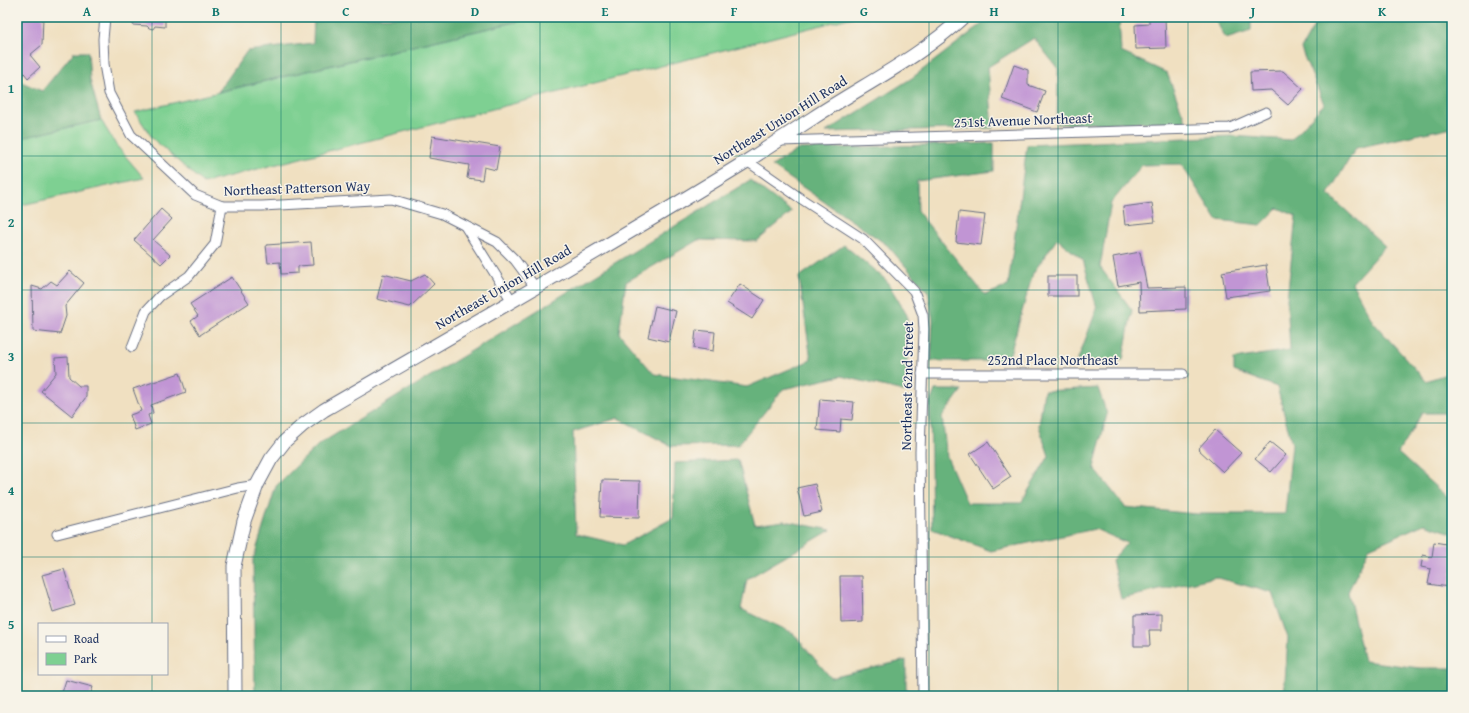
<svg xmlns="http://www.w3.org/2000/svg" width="1469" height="713" font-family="'Gentium Book Plus',serif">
<rect width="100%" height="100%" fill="#f7f3e8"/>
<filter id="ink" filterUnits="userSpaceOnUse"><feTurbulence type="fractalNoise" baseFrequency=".025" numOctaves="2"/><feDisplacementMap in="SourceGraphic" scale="8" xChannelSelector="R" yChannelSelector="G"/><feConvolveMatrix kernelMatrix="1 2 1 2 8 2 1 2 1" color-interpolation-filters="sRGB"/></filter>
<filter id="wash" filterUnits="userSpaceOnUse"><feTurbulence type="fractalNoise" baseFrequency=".012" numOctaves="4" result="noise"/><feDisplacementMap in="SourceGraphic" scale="16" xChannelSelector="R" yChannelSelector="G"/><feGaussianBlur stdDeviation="0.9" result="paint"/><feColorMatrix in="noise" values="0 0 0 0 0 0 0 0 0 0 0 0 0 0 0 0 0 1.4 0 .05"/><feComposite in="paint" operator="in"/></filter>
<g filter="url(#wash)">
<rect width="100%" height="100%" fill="#f0e0c1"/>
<g fill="#7ed092" stroke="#4c8078">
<path d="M 536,17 L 853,17 L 203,183 L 153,139 L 135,112 Z"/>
<path d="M 101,120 L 116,145 L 144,178 L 17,206 L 17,139 Z"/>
</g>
<g fill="#66b27c" stroke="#40706d">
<path d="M 314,17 L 536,17 L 218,92 L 247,51 L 313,43 Z"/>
<path d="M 991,17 L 1119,17 L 1121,52 L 1167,73 L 1186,122 L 1057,124 L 1058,69 L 1034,38 L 988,67 L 993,128 L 826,132 L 912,78 Z"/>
<path d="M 1214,17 L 1251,17 L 1251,31 L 1226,39 Z"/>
<path d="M 1319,17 L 1452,17 L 1452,127 L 1356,148 L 1328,194 L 1385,246 L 1352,283 L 1373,322 L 1426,381 L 1452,372 L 1452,413 L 1422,413 L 1398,453 L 1448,498 L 1452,498 L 1452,533 L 1424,524 L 1369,548 L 1348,592 L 1364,661 L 1420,668 L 1452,668 L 1452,696 L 1284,696 L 1288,638 L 1272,593 L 1215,577 L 1121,599 L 1112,560 L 1127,543 L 1095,529 L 991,551 L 932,529 L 930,403 L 935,390 L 962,390 L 942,417 L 947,457 L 967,503 L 1021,503 L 1049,456 L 1039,426 L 1044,391 L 1098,388 L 1107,414 L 1094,468 L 1125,507 L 1196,514 L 1285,514 L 1292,444 L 1277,387 L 1234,371 L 1234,359 L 1290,350 L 1287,299 L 1296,216 L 1278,208 L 1261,225 L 1217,220 L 1181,164 L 1142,165 L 1111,203 L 1100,267 L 1132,310 L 1123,360 L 1077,362 L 1097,308 L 1083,260 L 1057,239 L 1033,273 L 1008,361 L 931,361 L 933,320 L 928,292 L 887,245 L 772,166 L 799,149 L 994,143 L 994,171 L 917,181 L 918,212 L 985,295 L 1008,286 L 1027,145 L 1232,136 L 1291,140 L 1324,104 L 1301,49 Z"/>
<path d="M 74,52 L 88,52 L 90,80 L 101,120 L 17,139 L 17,80 L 42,91 Z"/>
<path d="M 750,180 L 792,212 L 757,241 L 698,240 L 626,282 L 619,333 L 654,374 L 747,387 L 811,360 L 799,277 L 844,245 L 886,280 L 907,315 L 907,392 L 841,376 L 783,389 L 738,445 L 671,446 L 618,418 L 573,432 L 576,534 L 623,545 L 673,518 L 675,463 L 738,460 L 755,525 L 784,521 L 831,530 L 747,579 L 741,609 L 793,633 L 831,678 L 906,660 L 906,696 L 778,696 L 764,693 L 755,696 L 255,696 L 253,560 L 276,486 L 318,445 Z"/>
</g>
<g id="blocks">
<g fill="#c195d4">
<path d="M 21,17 L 43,17 L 42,45 L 30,55 L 40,67 L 28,78 L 17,64 L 17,35 L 20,32 Z"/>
<path d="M 133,17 L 165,17 L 165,27 L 155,26 L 153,29 L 149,28 L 147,26 L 133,25 Z"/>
<path d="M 1149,17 L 1165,17 L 1166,48 L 1136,49 L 1135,25 L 1149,24 Z"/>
<path d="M 1014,65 L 1028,70 L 1028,85 L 1045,91 L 1037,112 L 1002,99 Z"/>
<path d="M 1283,71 L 1303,89 L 1288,105 L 1271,90 L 1251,91 L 1250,72 Z"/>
<path d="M 432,136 L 500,147 L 496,170 L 484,167 L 482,180 L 467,178 L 469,165 L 429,158 Z"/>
<path d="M 1152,203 L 1155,222 L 1125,225 L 1123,207 Z"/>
<path d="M 161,209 L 172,219 L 153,240 L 170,255 L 161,264 L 134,240 Z"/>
<path d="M 959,212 L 985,215 L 981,245 L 956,242 Z"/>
<path d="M 311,242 L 313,265 L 298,266 L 298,273 L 281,274 L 280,262 L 268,263 L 266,245 Z"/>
<path d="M 1140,252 L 1147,288 L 1186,287 L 1186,309 L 1140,311 L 1139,282 L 1118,286 L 1113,257 Z"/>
<path d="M 1266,265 L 1270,291 L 1226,297 L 1222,272 Z"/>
<path d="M 70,271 L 84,283 L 65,306 L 66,316 L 60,334 L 33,331 L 32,286 L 42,289 L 51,281 L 57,285 Z"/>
<path d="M 383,274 L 411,281 L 425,274 L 434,284 L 410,307 L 377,299 Z"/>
<rect x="1048" y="276" width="29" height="20"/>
<path d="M 232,277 L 249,303 L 200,335 L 191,321 L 198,316 L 190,304 Z"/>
<path d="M 740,284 L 764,300 L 752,319 L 727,303 Z"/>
<path d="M 655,306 L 676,311 L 669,342 L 648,337 Z"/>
<path d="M 696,330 L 715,332 L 713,351 L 694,348 Z"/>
<path d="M 68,357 L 69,377 L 79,386 L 86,386 L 86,397 L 72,416 L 41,391 L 56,373 L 55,358 Z"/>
<path d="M 180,373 L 186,392 L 151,405 L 153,413 L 148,415 L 151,424 L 135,430 L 130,415 L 141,411 L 133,389 Z"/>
<path d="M 820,399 L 854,402 L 852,420 L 841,419 L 840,432 L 817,430 Z"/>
<path d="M 1215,430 L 1241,453 L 1223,472 L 1198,449 Z"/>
<path d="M 988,442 L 1011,477 L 993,489 L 970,454 Z"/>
<path d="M 1270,442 L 1286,455 L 1271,472 L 1255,459 Z"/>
<path d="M 602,480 L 640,481 L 639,518 L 600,517 Z"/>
<path d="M 815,484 L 822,512 L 804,516 L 797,488 Z"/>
<path d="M 1434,542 L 1452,545 L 1452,570 L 1449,587 L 1428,584 L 1431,569 L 1421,567 L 1423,555 L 1432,557 Z"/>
<path d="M 64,569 L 75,605 L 53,612 L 42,575 Z"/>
<path d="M 840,576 L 862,576 L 863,622 L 841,623 Z"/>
<path d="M 1162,614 L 1162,630 L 1149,630 L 1150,646 L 1134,646 L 1134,615 Z"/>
<path d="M 66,680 L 93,687 L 90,696 L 61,696 Z"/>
</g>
</g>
</g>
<g filter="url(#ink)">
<use href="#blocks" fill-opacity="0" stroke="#666d81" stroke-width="1"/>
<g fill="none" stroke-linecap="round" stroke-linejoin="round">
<g stroke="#666d81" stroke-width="11">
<g id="street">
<path d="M 105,17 L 103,39 L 104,64 L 109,93 L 131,135 L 195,195 L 222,206 L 262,206 L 391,199 L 442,214 L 497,242 L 515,260 L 535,287"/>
<path d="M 779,141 L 1230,128 L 1266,112"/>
<path d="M 747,161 L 800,198 L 863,239 L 914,291 L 923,315 L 924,329 L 920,452 L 923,696"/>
<path d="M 465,226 L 512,301"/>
<path d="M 132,347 L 146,311 L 160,296 L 189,276 L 215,244 L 222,206"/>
<path d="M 922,374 L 1183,374"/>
<path d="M 57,534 L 238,488 L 257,485"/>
</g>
</g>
<g stroke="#666d81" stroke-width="15">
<path id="secondary" d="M 235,696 L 234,566 L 244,521 L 257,485 L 271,459 L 285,441 L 303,425 L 324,410 C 465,328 608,247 747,161 C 769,147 791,132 813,118 C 863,85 919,58 963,17"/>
</g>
<use href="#street" stroke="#fff" stroke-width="9"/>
<use href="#secondary" stroke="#fff" stroke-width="13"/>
</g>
</g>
<path fill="none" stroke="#0f766e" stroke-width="1" stroke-opacity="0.55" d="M 152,17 L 152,624M 281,17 L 281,696M 411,17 L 411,696M 540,17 L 540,696M 670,17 L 670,696M 799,17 L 799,696M 929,17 L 929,696M 1058,17 L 1058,696M 1188,17 L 1188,696M 1317,17 L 1317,696M 17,156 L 1452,156M 17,290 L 1452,290M 17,423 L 1452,423M 17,557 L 1452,557M 152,674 L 152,696"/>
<g text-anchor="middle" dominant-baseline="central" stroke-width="3" stroke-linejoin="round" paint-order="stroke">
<g font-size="14" fill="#1b2f5e" stroke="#f7f3e8">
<text transform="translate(780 120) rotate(-32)">Northeast Union Hill Road</text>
<text transform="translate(1023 120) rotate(-2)">251st Avenue Northeast</text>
<text transform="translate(297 188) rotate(-2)">Northeast Patterson Way</text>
<text transform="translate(503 287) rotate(-30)">Northeast Union Hill Road</text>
<text x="1053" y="360">252nd Place Northeast</text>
<text transform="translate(907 386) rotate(-89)">Northeast 62nd Street</text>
</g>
</g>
<rect width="1469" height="713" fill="none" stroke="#f7f3e8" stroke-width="44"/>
<rect x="38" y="623" width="130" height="52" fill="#f7f3e8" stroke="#9fa5b1"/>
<rect x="46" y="636" width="20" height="6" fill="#ffffff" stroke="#9fa5b1"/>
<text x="74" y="643" font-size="12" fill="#1b2f5e">Road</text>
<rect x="46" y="653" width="20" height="12" fill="#7ed092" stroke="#9fa5b1"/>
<text x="74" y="663" font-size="12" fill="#1b2f5e">Park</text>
<rect x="22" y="22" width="1425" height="669" fill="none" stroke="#0f766e" stroke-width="1.5"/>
<g font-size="13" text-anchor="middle" font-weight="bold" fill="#0f766e">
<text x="87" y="16">A</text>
<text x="216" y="16">B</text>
<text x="346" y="16">C</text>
<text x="475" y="16">D</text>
<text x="605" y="16">E</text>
<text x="734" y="16">F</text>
<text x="864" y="16">G</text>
<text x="994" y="16">H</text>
<text x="1123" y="16">I</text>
<text x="1253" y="16">J</text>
<text x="1382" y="16">K</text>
<text x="11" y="93">1</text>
<text x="11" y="227">2</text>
<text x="11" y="361">3</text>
<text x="11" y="495">4</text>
<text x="11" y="629">5</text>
</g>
</svg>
